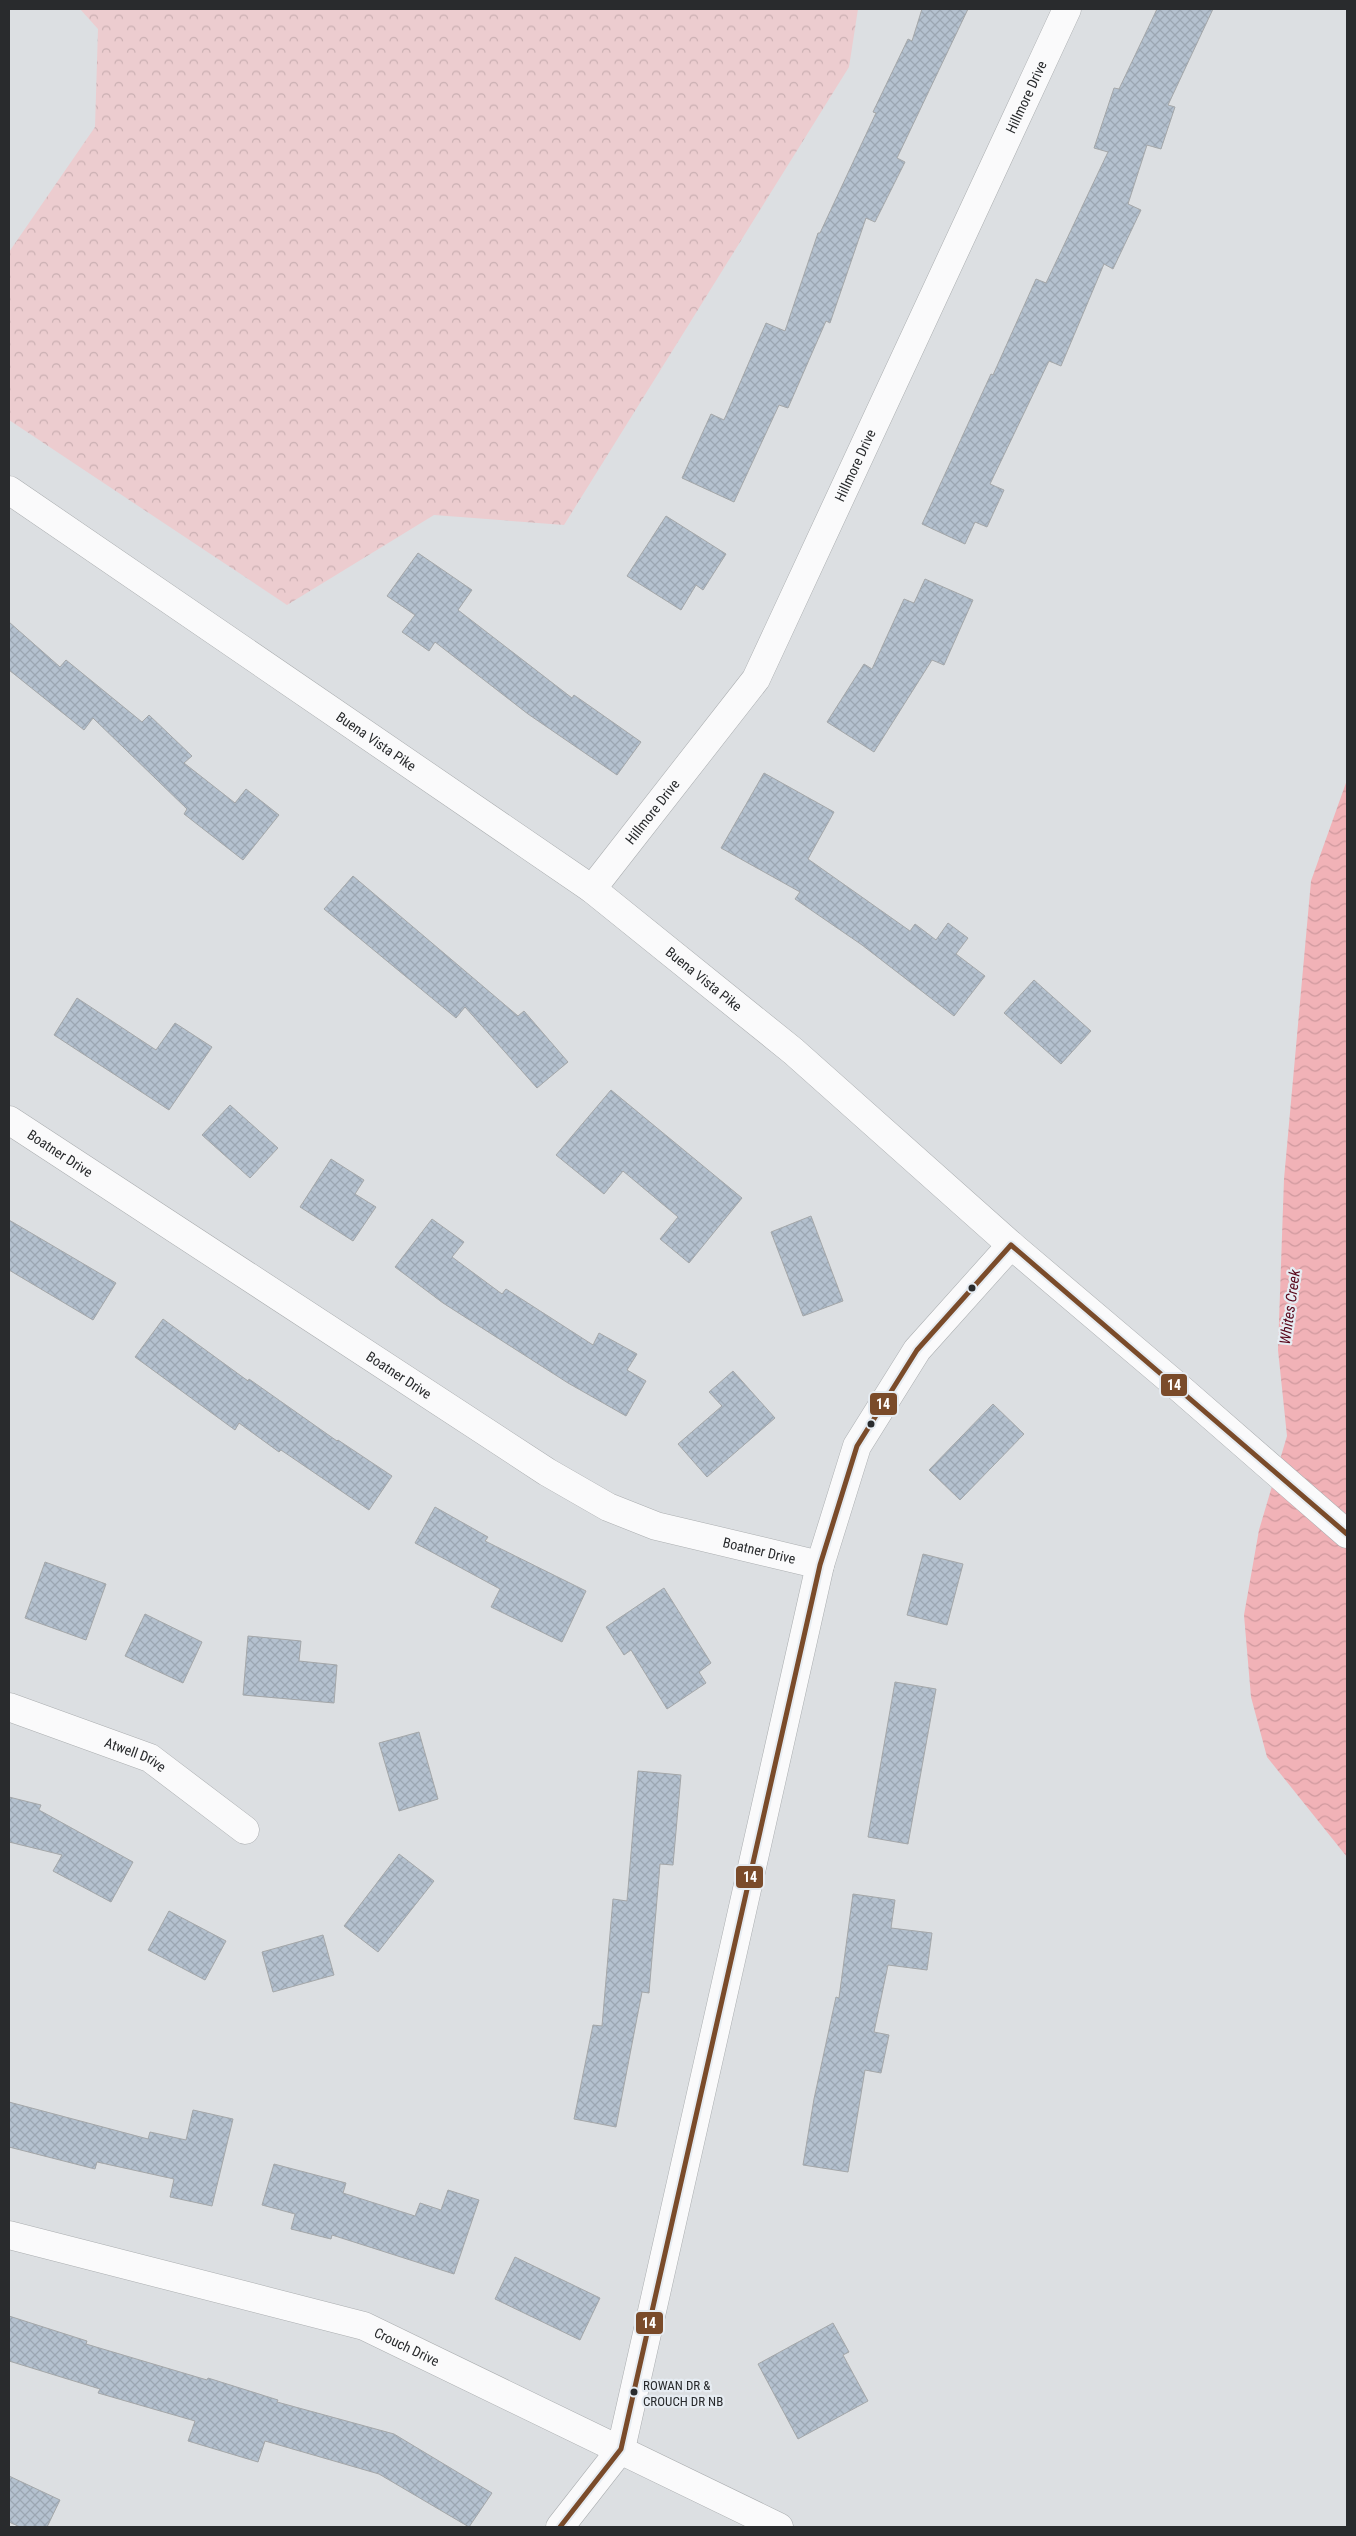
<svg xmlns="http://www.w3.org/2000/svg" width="1356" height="2536" viewBox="0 0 1356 2536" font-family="'Roboto Condensed',sans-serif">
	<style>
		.forest { fill: url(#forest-crowns) }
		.water { fill: url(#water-waves) }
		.building { fill: url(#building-cross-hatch); stroke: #a4a7a9 }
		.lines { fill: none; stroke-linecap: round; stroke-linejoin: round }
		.street-casing { stroke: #abaeb0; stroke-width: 29 }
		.secondary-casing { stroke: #abaeb0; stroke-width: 29 }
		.street { stroke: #fafafb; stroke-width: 28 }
		.secondary { stroke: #fafafb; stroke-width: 28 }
		.bus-1-casing { stroke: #e6ecf2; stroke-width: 9 }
		.bus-1 { stroke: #7a4b2a; stroke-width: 5 }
		.bus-dot { fill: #292b2d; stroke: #e6ecf2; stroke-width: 2 }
		.labels { text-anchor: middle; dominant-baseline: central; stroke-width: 4.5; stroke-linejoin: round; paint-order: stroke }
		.bus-label { font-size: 13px; fill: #292b2d; stroke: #e6ecf2; text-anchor: start }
		.street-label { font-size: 14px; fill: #292b2d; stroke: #e6ecf2 }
		.water-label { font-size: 15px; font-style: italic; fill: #59071b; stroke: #e6ecf2 }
		.line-badge { stroke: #e6ecf2; stroke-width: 2 }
		.badge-label { font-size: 14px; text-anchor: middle; font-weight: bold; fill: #fff }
	</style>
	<defs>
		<pattern id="forest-crowns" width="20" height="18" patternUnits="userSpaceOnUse" patternTransform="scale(1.25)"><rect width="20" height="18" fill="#eccccf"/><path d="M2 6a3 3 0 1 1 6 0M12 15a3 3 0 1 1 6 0" fill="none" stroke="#caafb2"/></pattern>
		<pattern id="water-waves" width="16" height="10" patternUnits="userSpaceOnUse" patternTransform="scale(1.25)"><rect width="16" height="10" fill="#f1b2b7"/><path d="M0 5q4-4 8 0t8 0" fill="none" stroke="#cf999e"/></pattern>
		<pattern id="building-cross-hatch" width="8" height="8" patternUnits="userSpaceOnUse" patternTransform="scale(1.25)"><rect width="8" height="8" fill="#b4c1cf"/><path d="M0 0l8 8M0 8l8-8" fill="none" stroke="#9ba6b2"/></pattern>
	</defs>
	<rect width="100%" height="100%" fill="#dcdfe2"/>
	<path class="forest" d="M80,9H858L849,67L564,525L434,515L287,605L9,420V252L95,127L98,29Z"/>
	<path class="water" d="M1347,780V1857L1267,1757L1251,1697L1244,1615L1259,1530L1287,1436L1278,1350L1284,1179L1311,881Z"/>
	<g class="building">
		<path d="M922,9H968L897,158L905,162L875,222L866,218L830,323L826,321L788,408L779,405L734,502L682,478L711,414L724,420L766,323L785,331L818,233H820L876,113L873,112L908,39L912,41Z"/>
		<path d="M1157,9H1213L1168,105L1175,107L1161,149L1147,145L1128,204L1141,210L1113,269L1104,264L1061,366L1049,361L990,484L1004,490L987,527L975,522L965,544L922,524L991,374L993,375L1036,279L1046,283L1108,152L1094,148L1114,88L1119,89Z"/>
		<path d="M666,516L726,554L703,590L696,585L681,610L627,576Z"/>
		<path d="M418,553L472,590L458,610L572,698L574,695L641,742L617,775L528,714L435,642L429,651L402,632L415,615L387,596Z"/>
		<path d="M925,579L973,600L944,665L932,660L874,752L827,722L864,664L872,669L904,599L914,603Z"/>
		<path d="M9,622L60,667L66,660L142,722L149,715L192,756L184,763L235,803L246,789L279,815L243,860L184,814L187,809L93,718L84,730L9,670Z"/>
		<path d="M764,773L834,812L808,859L910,931L915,924L936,940L948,923L968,938L956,954L985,976L954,1016L862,945L795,899L800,892L721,848Z"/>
		<path d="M353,876L518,1016L524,1011L568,1062L537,1088L465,1007L456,1018L324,909Z"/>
		<path d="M1034,980L1091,1031L1061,1064L1004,1013Z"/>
		<path d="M77,998L156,1050L175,1023L212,1047L169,1110L54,1035Z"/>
		<path d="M611,1090L742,1198L689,1263L660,1239L678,1217L623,1171L604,1194L556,1155Z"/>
		<path d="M230,1105L278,1148L250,1178L202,1135Z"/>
		<path d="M331,1159L364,1180L355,1194L376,1207L353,1241L300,1207Z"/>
		<path d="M811,1216L843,1301L803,1316L771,1232Z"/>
		<path d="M432,1219L464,1242L452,1257L502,1294L506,1289L593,1345L599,1333L637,1354L627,1370L646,1381L626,1416L568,1383L443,1303L395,1267Z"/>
		<path d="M9,1220L116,1283L93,1320L9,1270Z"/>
		<path d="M163,1319L248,1381L249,1379L337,1441L338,1440L392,1476L369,1510L281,1450L279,1452L239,1423L235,1430L135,1357Z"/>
		<path d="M733,1371L775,1418L707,1477L678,1444L722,1406L709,1392Z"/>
		<path d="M993,1404L1024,1434L960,1500L929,1470Z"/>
		<path d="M435,1507L488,1537L485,1541L586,1591L562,1642L491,1607L500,1589L415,1543Z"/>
		<path d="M923,1554L963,1564L947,1625L907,1615Z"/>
		<path d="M45,1562L106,1584L86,1640L25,1618Z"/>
		<path d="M664,1588L711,1663L699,1672L706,1683L667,1709L631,1650L624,1655L606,1627Z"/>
		<path d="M145,1614L202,1642L183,1683L125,1656Z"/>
		<path d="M248,1636L301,1641L299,1661L337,1665L334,1703L243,1695Z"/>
		<path d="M895,1682L936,1689L908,1844L868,1837Z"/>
		<path d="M419,1732L438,1799L399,1811L379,1743Z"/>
		<path d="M638,1771L681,1775L673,1865L660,1864L649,1993L642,1992L616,2127L574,2119L593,2025L602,2026L613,1899L627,1901Z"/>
		<path d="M9,1797L41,1805L39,1810L133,1862L111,1902L53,1871L62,1855L9,1842Z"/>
		<path d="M399,1854L434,1881L378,1952L344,1926Z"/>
		<path d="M853,1894L895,1900L891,1928L932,1933L927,1970L888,1965L874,2032L889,2035L881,2073L865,2070L848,2172L803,2165L814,2099L836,1997L839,1998Z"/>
		<path d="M169,1911L226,1941L205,1980L148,1950Z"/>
		<path d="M323,1935L334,1975L273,1992L262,1952Z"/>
		<path d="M9,2102L148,2139L150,2132L186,2140L193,2110L233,2119L212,2206L170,2197L174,2179L97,2162L95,2169L9,2147Z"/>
		<path d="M274,2164L346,2183L343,2193L415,2216L420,2203L441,2210L448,2190L479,2200L454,2274L332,2235L331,2239L291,2229L295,2214L262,2205Z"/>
		<path d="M515,2257L600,2298L580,2340L495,2299Z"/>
		<path d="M9,2316L87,2341L86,2344L207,2380L208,2378L278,2400L277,2402L394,2434L492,2493L469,2527L379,2474L265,2441L258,2462L188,2441L195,2421L98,2393L100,2389L9,2361Z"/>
		<path d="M833,2323L849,2352L843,2355L868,2401L798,2439L758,2364Z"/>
		<path d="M9,2476L60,2500L47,2527H20L9,2522Z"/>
	</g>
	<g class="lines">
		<defs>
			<g id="street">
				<path id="s1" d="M592,889L756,679L1067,9"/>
				<path id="s2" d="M9,1120L547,1472L608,1507L656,1526L820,1565"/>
				<path id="s3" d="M9,1707L150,1758L245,1830"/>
				<path id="s4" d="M9,2235L364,2326L779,2527"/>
				<path d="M560,2527L621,2449L820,1565L857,1446L917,1350L1011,1245"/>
			</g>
			<g id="secondary">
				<path id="s5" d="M9,490L592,889L793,1051L1011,1245L1175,1384L1347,1534"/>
			</g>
		</defs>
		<use href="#street" class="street-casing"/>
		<use href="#secondary" class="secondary-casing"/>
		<use href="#street" class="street"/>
		<use href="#secondary" class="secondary"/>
		<defs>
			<path id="bus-1" d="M560,2527L621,2449L820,1565L857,1446L917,1350L1011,1245L1347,1534"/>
		</defs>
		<use href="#bus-1" class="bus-1-casing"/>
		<use href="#bus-1" class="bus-1"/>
	</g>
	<g class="bus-dot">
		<circle cx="972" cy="1288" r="4.5"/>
		<circle cx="871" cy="1424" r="4.5"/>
		<circle cx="634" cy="2392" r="4.5"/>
	</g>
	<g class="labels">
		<g class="bus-label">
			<text x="643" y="2385">ROWAN DR &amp;<tspan x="643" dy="16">CROUCH DR NB</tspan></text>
		</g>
		<g class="street-label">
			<text stroke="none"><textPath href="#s1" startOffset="908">Hillmore Drive</textPath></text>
			<text stroke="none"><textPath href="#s1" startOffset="502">Hillmore Drive</textPath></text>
			<text stroke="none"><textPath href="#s5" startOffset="445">Buena Vista Pike</textPath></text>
			<text stroke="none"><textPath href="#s1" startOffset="98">Hillmore Drive</textPath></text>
			<text stroke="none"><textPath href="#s5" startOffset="850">Buena Vista Pike</textPath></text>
			<text stroke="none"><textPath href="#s2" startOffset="61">Boatner Drive</textPath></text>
			<text stroke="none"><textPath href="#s2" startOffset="466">Boatner Drive</textPath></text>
			<text stroke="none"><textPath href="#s2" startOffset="871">Boatner Drive</textPath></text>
			<text stroke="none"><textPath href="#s3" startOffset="135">Atwell Drive</textPath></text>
			<text stroke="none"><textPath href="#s4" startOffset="414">Crouch Drive</textPath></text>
		</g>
		<g class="water-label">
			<text transform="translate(1290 1307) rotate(-82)">Whites Creek</text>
		</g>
	</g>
	<g class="line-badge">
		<rect x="1160" y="1373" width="28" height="24" rx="5" fill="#7a4b2a"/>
		<rect x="869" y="1392" width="29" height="24" rx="5" fill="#7a4b2a"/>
		<rect x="735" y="1865" width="29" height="24" rx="5" fill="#7a4b2a"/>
		<rect x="635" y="2311" width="29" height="24" rx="5" fill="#7a4b2a"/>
	</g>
	<g class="badge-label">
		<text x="1174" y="1390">14</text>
		<text x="883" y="1409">14</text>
		<text x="750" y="1882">14</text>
		<text x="649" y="2328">14</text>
	</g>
	<rect width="1356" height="2536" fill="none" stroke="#292b2d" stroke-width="20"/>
</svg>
